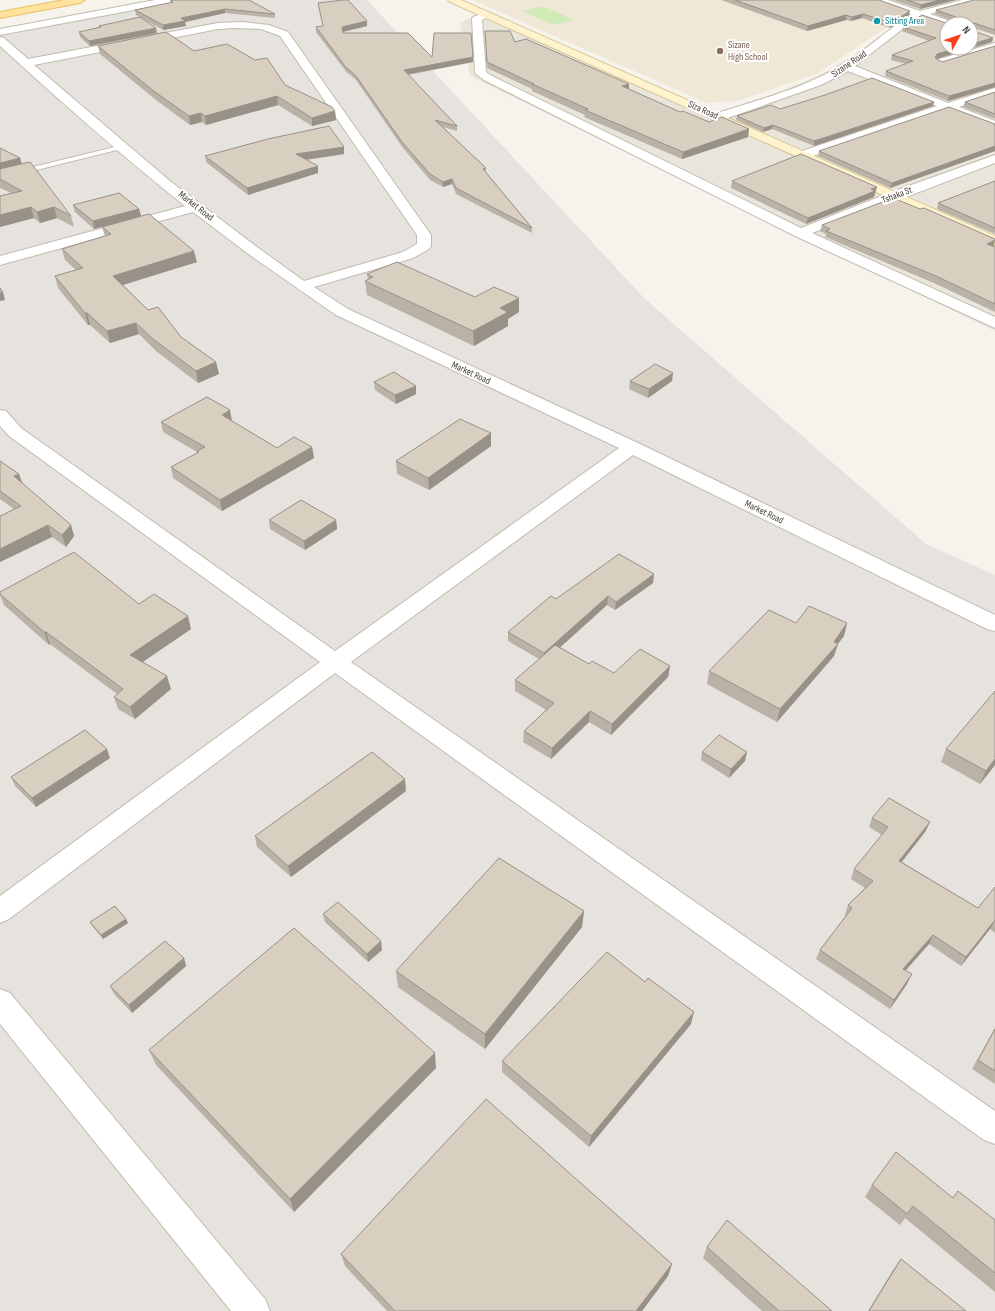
<svg xmlns="http://www.w3.org/2000/svg" width="995" height="1311" viewBox="0 0 995 1311" font-family="'Sofia Sans Condensed',sans-serif">
	<style>
		.residential { fill: #eae5da; fill-rule: evenodd }
		.industrial { fill: #e6e2dd }
		.education { fill: #efe8d6 }
		.green { fill: #d2eab5 }
		.lines { fill: none; stroke-linecap: round; stroke-linejoin: round }
		.lane-casing { stroke: #c2bbae; stroke-width: 2 }
		.street-casing { stroke: #c2bbae; stroke-width: 2 }
		.secondary-casing { stroke: #d6c79b; stroke-width: 2 }
		.primary-casing { stroke: #e6c16a; stroke-width: 2 }
		.lane { fill: #fff; fill-rule: evenodd }
		.street { fill: #fff; fill-rule: evenodd }
		.secondary { fill: #fff3cd; fill-rule: evenodd }
		.primary { fill: #ffe39c; fill-rule: evenodd }
		.wall { fill: #bab2a6 }
		.shaded-wall { fill: #979187 }
		.building { fill: #d8cfc1; stroke: #979187 }
		.culture-dot { fill: #0f9aa8; stroke: #fff; stroke-width: 1.5 }
		.education-dot { fill: #8d6e63; stroke: #fff; stroke-width: 1.5 }
		.labels { text-anchor: middle; dominant-baseline: central; stroke-width: 4; stroke-linejoin: round; paint-order: stroke }
		.far-culture-label { font-size: 10px; fill: #0d838f; stroke: #fff; text-anchor: start }
		.far-education-label { font-size: 10px; fill: #785e54; stroke: #fff; text-anchor: start }
		.far-street-label { font-size: 10px; fill: #4b4439; stroke: #fff }
	</style>
	<rect width="100%" height="100%" fill="#f6f3ec"/>
	<path class="residential" d="M877,0H995V331L470,76L460,22L478,15L693,109L718,117L822,74L920,14ZM947,24H971V48H947Z"/>
	<path class="industrial" d="M159,0H367L644,298L926,544L995,575V1311H0V30Z"/>
	<path class="education" d="M473,0H867L908,13L817,74L737,101L707,103Z"/>
	<path class="green" d="M543,6L574,20L553,25L522,11Z"/>
	<g class="lines">
		<defs>
			<path id="lane" d="M123,145L125,146V148L0,179V175Z"/>
			<g id="street">
				<path d="M155,0H176L171,3L0,35V29Z"/>
				<path d="M873,0H888L920,11L962,0H978L976,2L930,14L953,22L954,24H947V27L921,18L905,27L855,66L948,103L995,88V95L959,107L995,121V129L948,111L807,158H799L797,155L799,152L937,106L848,71L821,85L722,120H714L712,117L714,114C757,100 803,89 842,65C867,50 887,29 912,15L875,2Z"/>
				<path d="M486,12L491,15L482,20L486,72L492,76L801,228L889,193L995,155V163L812,233L995,317V328L795,236L484,80L475,73L472,19L473,17Z"/>
				<path d="M243,22L269,25L288,32L431,235V246L429,249L413,258L314,287L348,309L638,443L995,615V631L987,629L633,455L351,662L995,1111V1144L984,1140L335,673L9,919L0,923V896L320,662L9,436L0,426V410L6,411L21,428L335,651L619,448L336,315L247,253L193,212L0,265V256L185,206C121,155 60,101 0,46V37L4,38L28,59L218,23ZM235,28L261,29L280,36L417,235V244L403,252L304,281L257,247L170,181L34,65L218,29Z"/>
				<path d="M995,43V49L940,65L935,62L936,60Z"/>
				<path d="M0,989L10,993L265,1299L270,1311H231L0,1024Z"/>
			</g>
			<path id="secondary" d="M448,0H461L995,236V245L450,2Z"/>
			<path id="primary" d="M64,0H85L80,3L0,18V12Z"/>
		</defs>
		<use href="#lane" class="lane-casing"/>
		<use href="#street" class="street-casing"/>
		<use href="#secondary" class="secondary-casing"/>
		<use href="#primary" class="primary-casing"/>
		<use href="#lane" class="lane"/>
		<use href="#street" class="street"/>
		<use href="#secondary" class="secondary"/>
		<use href="#primary" class="primary"/>
	</g>
	<g class="wall">
		<path d="M170,0L275,14V18L225,13L185,22L186,26L163,30L136,15L135,10L171,3Z"/>
		<path d="M721,0H879L909,15L890,28L862,18L851,21L846,20L807,31Z"/>
		<path d="M893,0H956L920,9Z"/>
		<path d="M995,0V35L971,27V30L993,38L992,42L936,59L942,62L995,46V87L948,101L885,76L886,71L906,64L891,60L892,55L929,41L902,31L903,27L949,24L953,21L935,14L936,10Z"/>
		<path d="M318,3L367,21V26L343,31V33L432,57L473,62L408,75L457,126V131L443,127L486,168V172L532,228V233L456,194L452,184L443,187L430,180L403,148L356,80L348,73V74L316,32V27L323,26Z"/>
		<path d="M99,26L157,33L90,46L80,37L79,32L100,27Z"/>
		<path d="M485,31L515,42L629,89L680,112L709,122L749,129L748,137L682,159L584,117L585,115L532,91V89L487,68Z"/>
		<path d="M98,46L194,51L335,111L336,120L312,126L278,105L206,125L202,122L190,125L156,100L100,54Z"/>
		<path d="M995,92V119L963,107L965,102Z"/>
		<path d="M933,106L814,146L772,129L763,132L736,120L737,116L780,109Z"/>
		<path d="M995,124V151L890,188L818,156L819,151Z"/>
		<path d="M344,147V154L306,160L318,173L248,195L206,162L205,156Z"/>
		<path d="M0,148L20,158L22,164L71,216L74,227L57,218L40,223L34,218L0,227V196L11,193L0,188Z"/>
		<path d="M732,181L877,187L874,197L806,224L731,188Z"/>
		<path d="M995,181V234L937,209L938,203Z"/>
		<path d="M73,205L139,209L141,216L197,262L123,285L148,310L181,337L216,362L219,374L198,383L156,351L139,334L110,343L90,325H88L58,288L55,276L76,270L65,260L62,249L105,236L102,227L94,229L75,212Z"/>
		<path d="M822,225L994,246L993,247H995V312L934,283L825,237L826,234L820,231Z"/>
		<path d="M367,274L475,297L519,312L508,319V326L474,346L367,295L365,281L368,279Z"/>
		<path d="M630,381H672L648,398L629,389Z"/>
		<path d="M374,382L416,386V394L396,404L375,390Z"/>
		<path d="M232,421L277,448L312,447L314,458L222,511L173,478L171,467L198,453L197,452L163,432L161,422Z"/>
		<path d="M491,446L429,490L397,474L396,461Z"/>
		<path d="M0,461L19,474L22,484L71,525L74,536L66,547L52,537L0,562V516L14,509L0,499Z"/>
		<path d="M269,520H336L337,529L305,550L270,529Z"/>
		<path d="M653,583L615,610L607,605L560,647L589,664L614,673L670,666L668,677L611,735L589,722L551,759L523,742L524,731L546,710L515,691V680L539,659L508,641V632L556,599Z"/>
		<path d="M0,592L139,604L191,629L142,662L171,689L135,719L118,709L114,697L117,694L50,644L49,645L4,605L0,595Z"/>
		<path d="M796,623H847L844,636L838,644L834,656L777,722L707,684L709,671Z"/>
		<path d="M946,749L995,765L980,784L941,762Z"/>
		<path d="M702,752L745,761L729,778L701,760Z"/>
		<path d="M110,758L36,807L15,786L11,777Z"/>
		<path d="M406,791L291,877L257,847L255,836Z"/>
		<path d="M872,818L930,822L925,832L902,862L978,908L995,887V933L990,929L961,966L929,944L905,970L907,984L890,1009L816,959L820,950L846,916L845,915L848,905L865,888L851,879L854,869L882,835L869,827Z"/>
		<path d="M584,911L582,927L485,1049L398,987L396,971Z"/>
		<path d="M323,914L382,950L368,962L325,922Z"/>
		<path d="M90,922L128,923L103,939L92,926Z"/>
		<path d="M184,958L186,966L132,1013L114,994L110,986Z"/>
		<path d="M691,1024L589,1147L502,1072V1061Z"/>
		<path d="M995,1028V1084L972,1069Z"/>
		<path d="M149,1050L436,1068L294,1212L156,1065Z"/>
		<path d="M872,1185L953,1198L995,1220V1292L905,1218L900,1225L865,1197Z"/>
		<path d="M707,1247L832,1311H762L703,1258Z"/>
		<path d="M341,1254L672,1264L668,1276L642,1311H387L345,1266Z"/>
		<path d="M901,1259L966,1311H868L893,1270Z"/>
	</g>
	<g class="shaded-wall">
		<path d="M940,0H956L920,9L921,5Z"/>
		<path d="M225,9V13L185,22L186,26L163,30V25L181,18Z"/>
		<path d="M910,11L909,15L890,28L891,23Z"/>
		<path d="M863,14L862,18L851,21L852,17Z"/>
		<path d="M846,15V20L807,31L808,26Z"/>
		<path d="M367,21V26L343,32L342,27Z"/>
		<path d="M156,28L157,33L90,46L89,41Z"/>
		<path d="M993,38L992,42L936,59L937,54L957,48H971V44Z"/>
		<path d="M473,57V62L404,75V70Z"/>
		<path d="M995,83V87L948,101L949,96Z"/>
		<path d="M629,84V91L622,86Z"/>
		<path d="M277,96L278,105L206,125L205,116Z"/>
		<path d="M934,102L933,106L814,146V141Z"/>
		<path d="M335,111L336,120L312,126V118Z"/>
		<path d="M201,113L202,122L190,125L189,116Z"/>
		<path d="M773,125L772,129L763,132L764,128Z"/>
		<path d="M749,129L748,137L682,159L683,152Z"/>
		<path d="M995,146V151L890,188L892,183Z"/>
		<path d="M344,147V154L297,161L296,154Z"/>
		<path d="M20,158L23,168L0,173V163Z"/>
		<path d="M318,166V173L248,195L247,188Z"/>
		<path d="M452,179V184L443,187V182Z"/>
		<path d="M877,187L874,197L806,224L808,218Z"/>
		<path d="M31,207L34,218L0,227V215Z"/>
		<path d="M54,207L57,218L40,223L37,212Z"/>
		<path d="M139,209L141,216L94,229L93,221Z"/>
		<path d="M995,240L994,246L985,251L987,244Z"/>
		<path d="M194,251L197,262L116,287L113,276Z"/>
		<path d="M3,292L5,300L0,301V293Z"/>
		<path d="M519,298V312L508,319V326L474,346L473,331L500,308Z"/>
		<path d="M85,313H87L90,325H88Z"/>
		<path d="M136,323L139,334L110,343L107,331Z"/>
		<path d="M216,362L219,374L198,383L196,371Z"/>
		<path d="M673,373L672,381L648,398L649,389Z"/>
		<path d="M416,386V394L396,404L395,395Z"/>
		<path d="M230,410L232,421L222,415Z"/>
		<path d="M491,433V446L429,490L428,478Z"/>
		<path d="M312,447L314,458L222,511L220,500Z"/>
		<path d="M19,474L23,485L14,476Z"/>
		<path d="M336,520L337,529L305,550L304,541Z"/>
		<path d="M48,525L52,537L0,562V549Z"/>
		<path d="M71,525L74,536L66,547L62,535Z"/>
		<path d="M654,574L653,583L615,610L616,602Z"/>
		<path d="M608,596L607,605L544,662V653Z"/>
		<path d="M188,616L191,629L134,668L130,655Z"/>
		<path d="M847,623L844,636L836,646L838,644L834,656L777,722L780,709L834,642Z"/>
		<path d="M44,632H46L50,644L49,645Z"/>
		<path d="M670,666L668,677L611,735L612,724Z"/>
		<path d="M167,676L171,689L135,719L130,707Z"/>
		<path d="M590,711L589,722L551,759L552,748Z"/>
		<path d="M107,749L110,758L36,807L32,798Z"/>
		<path d="M747,752L745,761L729,778L731,769Z"/>
		<path d="M995,759V765L980,784L986,771Z"/>
		<path d="M405,779L406,791L291,877L288,866Z"/>
		<path d="M930,822L925,832L895,870L899,861Z"/>
		<path d="M584,911L582,927L485,1049V1034Z"/>
		<path d="M126,919L128,923L103,939L101,935Z"/>
		<path d="M995,920L990,929L961,966L966,957Z"/>
		<path d="M933,935L929,944L899,978L903,969Z"/>
		<path d="M381,941L382,950L368,962L367,954Z"/>
		<path d="M184,958L186,966L132,1013L129,1005Z"/>
		<path d="M912,974L907,984L890,1009L894,1000Z"/>
		<path d="M694,1012L691,1024L589,1147L591,1136Z"/>
		<path d="M435,1053L436,1068L294,1212L290,1199Z"/>
		<path d="M672,1264L668,1276L642,1311H636Z"/>
	</g>
	<g class="building">
		<path d="M170,0H249L275,14L225,9L181,18L185,21L163,25L135,10L173,2Z"/>
		<path d="M343,0H348L367,21L342,27L343,33H408L432,57L434,33H471L473,57L404,70L457,126L435,120L486,168L483,169L532,228L456,188L452,179L443,182L430,174L402,142L356,76L347,68V69L316,27L323,26L318,3Z"/>
		<path d="M735,0H879L910,11L891,23L863,14L852,17L846,15L808,26Z"/>
		<path d="M907,0H940L921,5Z"/>
		<path d="M974,0H995V30L971,22V30L993,38L971,44V24H947V48H957L937,54L935,58L942,62L995,46V83L949,96L886,71L913,61L892,55L936,38L903,27L922,15L949,24L950,21H956V17L936,10Z"/>
		<path d="M140,17L156,28L89,41L79,32L101,27L99,26Z"/>
		<path d="M485,31H510L515,42L526,39L629,84L622,86L680,112L683,111L709,122L722,117L749,129L683,152L585,110L588,109L532,84H534L487,62Z"/>
		<path d="M166,32L194,51L227,44L255,60L267,58L285,85L332,107L335,111L312,118L277,96L205,116L201,113L189,116L155,92L98,46Z"/>
		<path d="M872,78L934,102L814,141L773,125L764,128L737,116L771,105L780,109L825,95Z"/>
		<path d="M995,92V114L965,102Z"/>
		<path d="M949,107L995,124V146L892,183L819,151Z"/>
		<path d="M329,126L344,147L296,154L318,166L247,188L205,156L268,139Z"/>
		<path d="M0,148L20,158L0,163Z"/>
		<path d="M801,154L877,187L871,189L875,191L808,218L732,181Z"/>
		<path d="M29,162L31,163L71,216L54,207L37,212L31,207L0,215V196L22,191L0,179V169Z"/>
		<path d="M995,181V228L938,203Z"/>
		<path d="M119,193L139,209L93,221L73,205Z"/>
		<path d="M893,198L920,209L924,208L995,239V240L987,244L995,247V304L936,276L826,231L830,229L822,225Z"/>
		<path d="M149,214L194,251L113,276L148,310L158,307L181,337L216,362L196,371L153,339L136,323L107,331L87,313H85L55,276L83,268L62,249L111,234L102,227Z"/>
		<path d="M397,262L475,297L494,287L519,298L500,308L508,312L473,331L365,281L373,277L367,274Z"/>
		<path d="M0,288L3,292L0,293Z"/>
		<path d="M655,364L673,373L649,389L630,381Z"/>
		<path d="M394,372L416,386L395,395L374,382Z"/>
		<path d="M207,397L230,410L222,415L277,448L294,437L312,447L220,500L171,467L199,452L197,451L205,447L161,422Z"/>
		<path d="M460,419L491,433L428,478L396,461Z"/>
		<path d="M0,461L19,474L14,476L71,525L62,535L48,525L0,549V516L21,506L0,491Z"/>
		<path d="M301,500L336,520L304,541L269,520Z"/>
		<path d="M74,552L139,604L154,594L188,616L130,655L167,676L130,707L114,697L123,689L46,632H44L0,594V592Z"/>
		<path d="M619,554L654,574L616,602L608,596L544,653L508,632L551,596L556,599Z"/>
		<path d="M809,606L847,623L834,642L838,644L780,709L709,671L769,610L796,623Z"/>
		<path d="M555,645L589,664L592,661L614,673L640,649L670,666L612,724L590,711L552,748L524,731L554,703L515,680Z"/>
		<path d="M995,691V759L986,771L946,749Z"/>
		<path d="M85,730L107,749L32,798L11,777Z"/>
		<path d="M719,735L747,752L731,769L702,752Z"/>
		<path d="M372,752L405,779L288,866L255,836Z"/>
		<path d="M889,798L930,822L899,861L978,908L995,887V920L966,957L933,935L903,969L912,974L894,1000L820,950L852,908L848,905L873,881L854,869L888,827L872,818Z"/>
		<path d="M499,858L584,911L485,1034L396,971Z"/>
		<path d="M338,902L381,941L367,954L323,914Z"/>
		<path d="M115,906L126,919L101,935L90,922Z"/>
		<path d="M294,928L435,1053L290,1199L149,1050Z"/>
		<path d="M165,941L184,958L129,1005L110,986Z"/>
		<path d="M607,952L645,982L648,978L694,1012L591,1136L502,1061Z"/>
		<path d="M995,1029V1071L978,1060Z"/>
		<path d="M486,1099L672,1264L636,1311H395L341,1254Z"/>
		<path d="M896,1152L953,1198L958,1191L995,1220V1273L913,1206L907,1214L872,1185Z"/>
		<path d="M727,1220L832,1311H779L707,1247Z"/>
		<path d="M901,1259L966,1311H869Z"/>
	</g>
	<circle class="culture-dot" cx="877" cy="21" r="4"/>
	<circle class="education-dot" cx="720" cy="51" r="4"/>
	<g class="labels">
		<g class="far-culture-label">
			<text x="885" y="21">Sitting Area</text>
		</g>
		<g class="far-education-label">
			<text x="728" y="45">Sizane<tspan x="728" dy="12">High School</tspan></text>
		</g>
		<g class="far-street-label">
			<text transform="translate(849 64) rotate(-34)">Sizane Road</text>
			<text transform="translate(703 110) rotate(24)">Siza Road</text>
			<text transform="translate(897 195) rotate(-21)">Tshaka St</text>
			<text transform="translate(196 206) rotate(38)">Market Road</text>
			<text transform="translate(471 373) rotate(25)">Market Road</text>
			<text transform="translate(764 512) rotate(26)">Market Road</text>
		</g>
	</g>
	<g transform="translate(959 36) rotate(50)"><circle r="19" fill="#ffffff" stroke="#b7b4b0"/>
	<path d="M0-3L7 15L0 10L-7 15Z" fill="#fc3f1d"/>
	<text y="-6" font-size="11" font-weight="bold" text-anchor="middle" fill="#4b4439">N</text>
	</g>
</svg>
